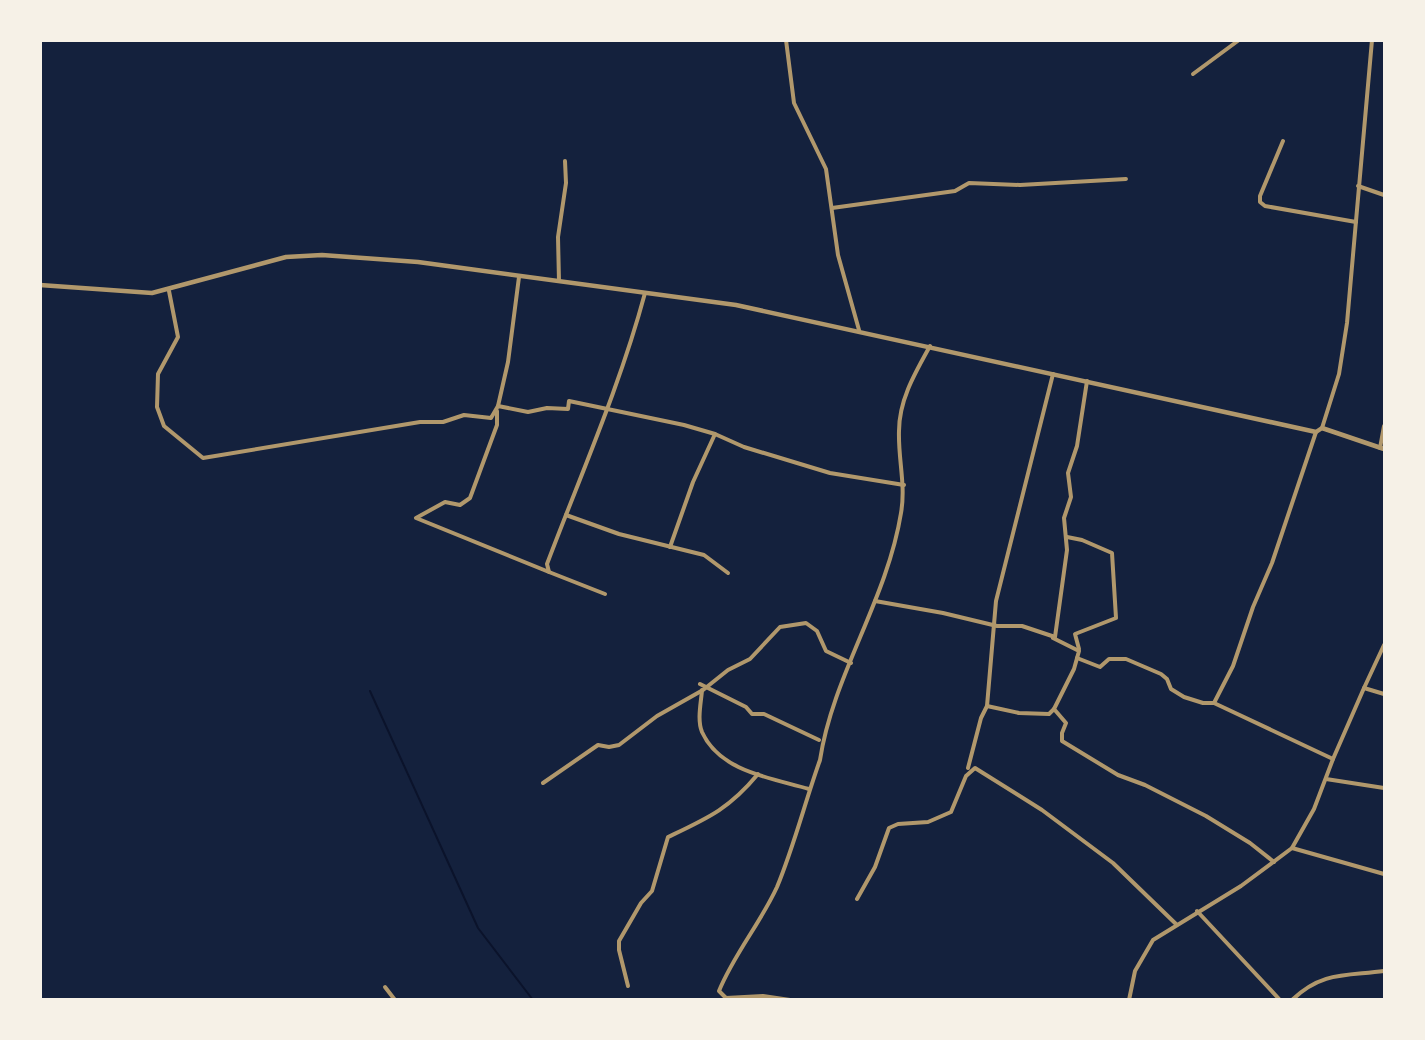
<svg xmlns="http://www.w3.org/2000/svg" width="1425" height="1040" viewBox="0 0 1425 1040" font-family="Mulish,sans-serif">
	<style>
		.lines { fill: none; stroke-linecap: round; stroke-linejoin: round }
		.stream { stroke: #0b132b; stroke-width: 2 }
		.minor { stroke: #b1986c; stroke-width: 4 }
		.tertiary { stroke: #b1986c; stroke-width: 4.5 }
	</style>
	<rect width="100%" height="100%" fill="#14213d"/>
	<g class="lines">
		<path class="stream" d="M370,691L478,928L533,1000"/>
		<g class="minor">
			<path d="M786,40L794,103L826,169L838,255L859,330"/>
			<path d="M1193,74L1239,40"/>
			<path d="M1283,141L1260,196V202L1265,206L1356,222"/>
			<path d="M1358,186L1384,195"/>
			<path d="M832,208L955,191L969,183L1020,185L1126,179"/>
			<path d="M559,281L558,237L566,183L565,161"/>
			<path d="M169,291L178,337L158,374L157,407L164,426L203,458L420,422H443L464,415L491,418L498,406L528,412L547,408L568,409L569,401L684,425L715,434L744,447L830,473L904,485"/>
			<path d="M498,406L508,362L519,277"/>
			<path d="M497,411V425L470,498L460,505L445,502L416,518L549,572"/>
			<path d="M1322,428L1339,374L1347,323L1372,40"/>
			<path d="M1316,432L1272,563L1253,607L1233,666L1214,703L1333,759"/>
			<path d="M1380,448L1384,426"/>
			<path d="M566,515L619,534L704,555L728,573"/>
			<path d="M1067,537L1082,540L1112,553L1116,618L1075,634L1079,649"/>
			<path d="M670,547L693,482L715,434"/>
			<path d="M605,594L549,572L547,564C581,474 620,386 645,293"/>
			<path d="M875,601L943,613L997,626H1022L1055,637L1067,550L1064,518L1071,497L1068,473L1077,446L1087,381"/>
			<path d="M1053,638L1079,651L1074,669L1054,709L1066,723L1062,733V741L1118,775L1145,785L1206,816L1250,843L1274,862"/>
			<path d="M1077,658L1100,667L1109,659H1126L1161,674L1167,679L1171,689L1184,697L1203,703H1214"/>
			<path d="M700,684L746,707L752,714H764L819,740"/>
			<path d="M1364,688L1384,645"/>
			<path d="M702,690C701,703 697,720 702,732C720,772 772,778 809,789"/>
			<path d="M987,706L1019,713L1049,714L1054,709"/>
			<path d="M968,768L981,718L987,706L996,601L1053,374"/>
			<path d="M1326,779L1384,788"/>
			<path d="M543,783L598,745L609,747L619,745L657,716L703,690L728,670L750,659L780,627L806,623L817,631L826,651L851,663"/>
			<path d="M1292,848L1384,874"/>
			<path d="M857,899L875,867L889,828L898,824L928,822L951,812L966,776L975,768L1042,810L1113,863L1176,924"/>
			<path d="M1197,911L1280,1000"/>
			<path d="M628,986L619,950V941L641,903L652,891L668,837C708,818 729,809 758,774"/>
			<path d="M385,987L395,1000"/>
			<path d="M790,1000L763,996L726,998L719,991C734,954 760,924 777,887C794,846 805,802 820,760C833,675 887,600 901,513C906,485 898,459 899,431C899,400 915,373 930,346"/>
			<path d="M1099,1000H1111"/>
			<path d="M1129,1000L1135,971L1153,940L1241,886L1292,848L1314,809L1333,759L1364,688L1384,694"/>
			<path d="M1292,1000C1322,971 1347,976 1384,971"/>
		</g>
		<path class="tertiary" d="M40,285L152,293L286,257L322,255L418,262L736,305L1316,432L1322,428L1384,449"/>
	</g>
	<rect width="1425" height="1040" fill="none" stroke="#f6f1e7" stroke-width="84"/>
</svg>
